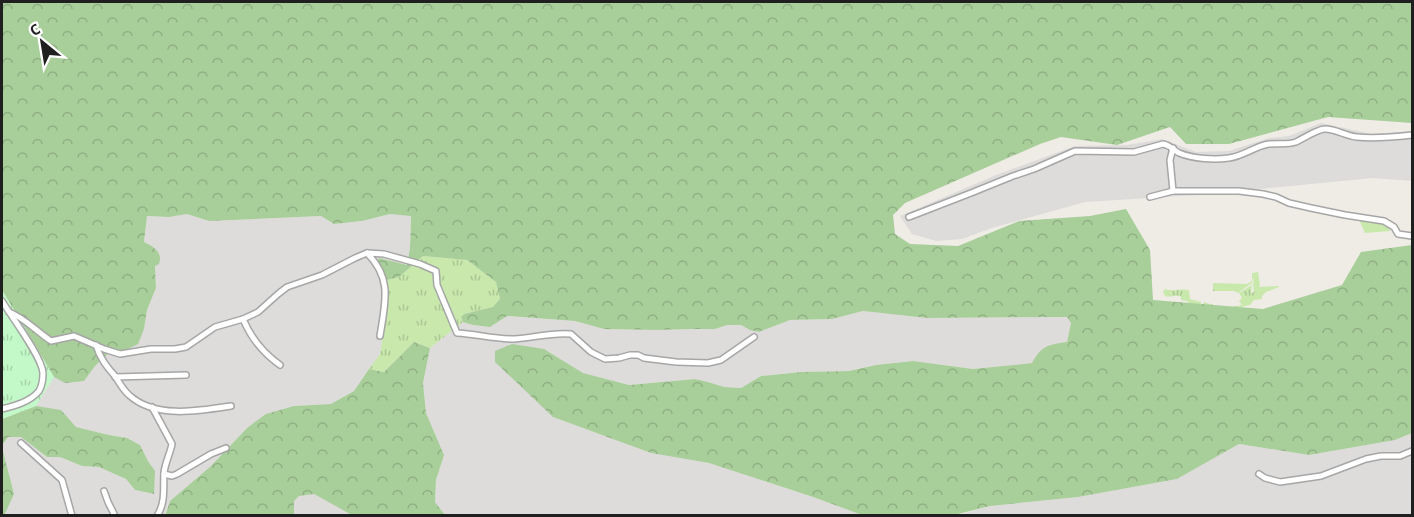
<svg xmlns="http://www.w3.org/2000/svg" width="1414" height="517" viewBox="0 0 1414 517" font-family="'Alegreya Sans',sans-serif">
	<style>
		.residential { fill: #dddcdb }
		.grass { fill: url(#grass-tufts) }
		.forest { fill: url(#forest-crowns) }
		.park { fill: url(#park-tufts) }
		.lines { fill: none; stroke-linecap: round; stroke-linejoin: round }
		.minor-casing { stroke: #a6a6a6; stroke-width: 8 }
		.minor { stroke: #fff; stroke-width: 5 }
	</style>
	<defs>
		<pattern id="grass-tufts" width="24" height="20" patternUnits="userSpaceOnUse" patternTransform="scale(1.5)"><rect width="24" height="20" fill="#c8e8ac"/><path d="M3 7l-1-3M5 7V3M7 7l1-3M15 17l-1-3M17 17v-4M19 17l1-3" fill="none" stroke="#abc794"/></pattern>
		<pattern id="forest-crowns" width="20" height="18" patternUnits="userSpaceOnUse" patternTransform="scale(1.5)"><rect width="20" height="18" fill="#a8ce9a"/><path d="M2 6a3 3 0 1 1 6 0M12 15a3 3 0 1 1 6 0" fill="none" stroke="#90b084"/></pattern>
		<pattern id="park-tufts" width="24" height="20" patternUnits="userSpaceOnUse" patternTransform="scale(1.5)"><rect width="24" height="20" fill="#c3f8c8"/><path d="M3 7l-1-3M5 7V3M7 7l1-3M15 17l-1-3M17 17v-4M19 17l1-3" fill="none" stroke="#a7d4ab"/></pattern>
	</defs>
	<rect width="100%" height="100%" fill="#efece5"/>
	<g class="residential">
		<path d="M1321,123L1372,134L1412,131V181L1373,178L1198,195L1085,202L992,228L962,239L936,241L912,234L900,216L996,175L1075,146L1127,145L1162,139L1196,152L1229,151L1269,138L1289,136Z"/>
		<path d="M187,214L209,221L321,216L334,224L362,221L390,214L411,215L410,248L407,265L379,258L377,262L387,280L388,305L380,354L354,391L331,404L294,406L247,428L211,466L170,501L165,515H4L14,494L2,447L8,437H21L47,457H60L82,466L99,467L126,479L135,490L148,493L155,471L148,461L140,445L127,438L109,435L76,427L61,410L2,419V290L83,381L95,366L111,351L144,329L147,310L156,288L155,266L144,242L147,216L169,217Z"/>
		<path d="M863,311L927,318L1067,317L1071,323L1067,343L1051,345L1032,363L973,369L913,361L876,365L849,371L801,372L761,376L741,388L724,387L708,382L695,379L629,385L583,373L544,349L553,417L651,453L709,463L813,497L862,515H445L435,502L436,480L444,455L426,413L423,383L430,348L463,322L473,325L490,327L506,316L575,321L604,329L657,330L691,329H715L727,325H741L750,330L759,332L790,320L832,319Z"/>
		<path d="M1412,433V515L954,516L990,506L1078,497L1177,479L1239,444L1309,455L1395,440Z"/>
		<path d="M314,494L352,514V515H294V501L299,495Z"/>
	</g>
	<g class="grass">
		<path d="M1362,220C1370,219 1381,223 1389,226L1390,231L1365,233L1360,222Z"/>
		<path d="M423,256L467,260L496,282L500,299L494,307L464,314L461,317L463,322L430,348L414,342L384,372L369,369L380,354L388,305L387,280L399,277Z"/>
		<path d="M1258,272L1260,285L1259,287L1279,286V287L1266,292L1262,296V299L1254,300L1250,305L1233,309L1225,314L1192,306L1187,301L1181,300V297C1176,294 1170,298 1165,296L1163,292L1165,289C1173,292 1180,288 1189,290L1190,299L1201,302V306H1203L1204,302C1221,308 1224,309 1242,305L1239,301L1242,298L1239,293L1252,285L1251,293L1254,292L1253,285L1254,275L1252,283L1238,293L1234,291H1213V283L1247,284L1252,281V273Z"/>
	</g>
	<g class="forest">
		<path d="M2,2H1412V123L1328,117L1229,144H1186L1170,127L1117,145L1061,137L1040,144L905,203L893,215L895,234L910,244L958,246L1019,221L1090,216L1126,209L1150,250L1153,300L1263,309L1342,285L1361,252L1412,245V433L1395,440L1309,455L1239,444L1177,479L1078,497L990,506L954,515H862L813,497L709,463L651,453L553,417L495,362V351L512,344L544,349L583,373L629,385L695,379L708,382L724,387L741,388L761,376L801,372L849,371L876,365L913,361L973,369L1032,363C1042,345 1048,345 1067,342L1071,323L1067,317L927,318L863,311L832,319L790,320L759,332L750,330L741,325H727L715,329H691L657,330L604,329L575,321L507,316L490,327L473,325L463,322L461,317L464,314L493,307L500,299L496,282L467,260L423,256L399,277L387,280L377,262L379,258L407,265L410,248L411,216L390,214L362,221L334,224L321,216L209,221L187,214L169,217L147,216L144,242C154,247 163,252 159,264L155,266L156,288L147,310L144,329L138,344L126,350L111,351L95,366L84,381L65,383L54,377L2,290Z"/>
		<path d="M414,342L430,348L423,383L426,413L444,455L436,480L435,502L445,515H352L314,494L299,496L294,501V515L165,516L170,501L211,466L247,428L266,414L294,406L331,404L354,391L369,369L384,372Z"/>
		<path d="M36,406L61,410L76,427L109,435L127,438L140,445L148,461L155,471L154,494L135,490L126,479L99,467L82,466L60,457H47L21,437H8L2,446V419Z"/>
		<path d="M2,447L14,494L4,516L2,515Z"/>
	</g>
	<path class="park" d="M2,290L54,377L36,406L2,419Z"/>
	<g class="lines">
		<defs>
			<g id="minor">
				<path d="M1173,191H1239L1263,194L1276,197L1289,203L1311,208L1345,215L1384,221L1394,227L1398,234L1412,236"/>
				<path d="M1150,197L1173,191L1170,160L1173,148"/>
				<path d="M909,217L971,193L1013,176L1034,169L1075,151L1134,152L1163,144C1170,145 1173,150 1179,153C1194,159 1214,160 1229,158C1244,156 1255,146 1269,144C1278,143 1287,145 1296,142C1304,138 1318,129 1325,129C1336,129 1346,136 1357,137C1375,139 1394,137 1412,135"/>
				<path d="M367,253C393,279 385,303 380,336"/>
				<path d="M2,301C11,316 42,357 43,373C43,379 42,386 39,391C30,402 14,406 2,409"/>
				<path d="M9,312C25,318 36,331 51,341L74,336L104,349L120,354L151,349H175L186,347L215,327L243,319L258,312L278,294L287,287L322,275L355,258L367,253L384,254L420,264L436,271L437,285L457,333C476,334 494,339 514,339C533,338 552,332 571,334L591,352L605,359L619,358L630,355H638L644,358L676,362L708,363L721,360L754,337"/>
				<path d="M243,319C251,338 263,353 280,365"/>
				<path d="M96,345C100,358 106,366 115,376C119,382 123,390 129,395C155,419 199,411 231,406"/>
				<path d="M115,377L186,375"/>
				<path d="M152,407L172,444C170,454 165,463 164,473C163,488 166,502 157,516"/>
				<path d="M21,443L62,480L72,516"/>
				<path d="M164,474L172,476L177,474L211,454L226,448"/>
				<path d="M1259,474L1265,478L1280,482L1321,476L1366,459L1381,456H1400L1412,451"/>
				<path d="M104,491L108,502L115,516"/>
			</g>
		</defs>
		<use href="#minor" class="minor-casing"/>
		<use href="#minor" class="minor"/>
	</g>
	<rect width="1414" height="517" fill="none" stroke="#1f1f1f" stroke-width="6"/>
	<g transform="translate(42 42) rotate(330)" stroke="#ffffff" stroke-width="4.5" paint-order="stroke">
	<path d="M0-4.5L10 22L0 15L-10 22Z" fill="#1f1f1f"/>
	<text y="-9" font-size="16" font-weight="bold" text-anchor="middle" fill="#1f1f1f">С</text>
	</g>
</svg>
